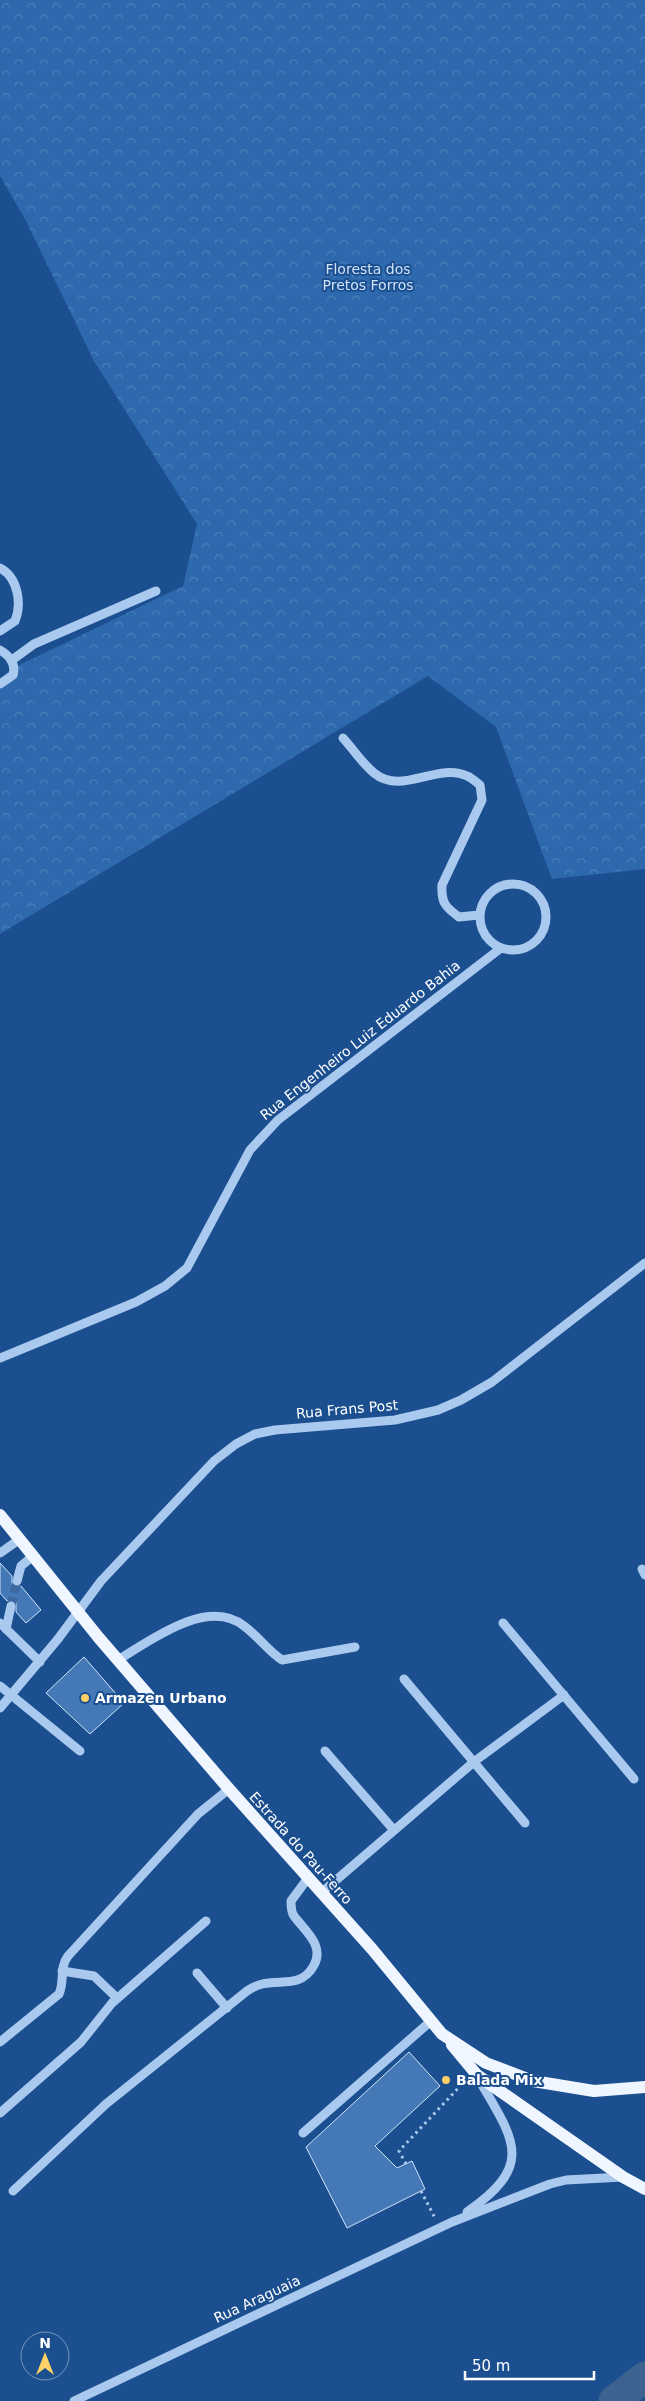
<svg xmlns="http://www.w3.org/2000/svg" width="645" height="2401" viewBox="0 0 645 2401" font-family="'DejaVu Sans',sans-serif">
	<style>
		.forest { fill: url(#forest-crowns) }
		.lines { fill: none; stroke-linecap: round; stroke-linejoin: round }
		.river { stroke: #3c6290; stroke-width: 31 }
		.building { fill: #4478b7; stroke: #cfe3fa }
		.minor-tunnel { stroke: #3d69a0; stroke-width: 9; stroke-dasharray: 9 4.5; stroke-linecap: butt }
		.path { stroke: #a9c9ee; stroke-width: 3; stroke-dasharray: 2.5 4; stroke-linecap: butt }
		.minor { stroke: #a9c9ee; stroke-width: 9 }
		.major { stroke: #f0f6ff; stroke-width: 12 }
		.poi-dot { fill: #ffd166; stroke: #1b4f8f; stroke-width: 2 }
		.labels { text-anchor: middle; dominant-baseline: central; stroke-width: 4; stroke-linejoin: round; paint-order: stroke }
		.park-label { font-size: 14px; fill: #cfe3fa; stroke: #1b4f8f }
		.street-label { font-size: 14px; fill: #fff; stroke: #1b4f8f }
		.poi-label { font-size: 14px; font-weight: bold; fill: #fff; stroke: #1b4f8f; text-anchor: start }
	</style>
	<defs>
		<pattern id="forest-crowns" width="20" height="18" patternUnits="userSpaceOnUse" patternTransform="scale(1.25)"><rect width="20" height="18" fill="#2e69ad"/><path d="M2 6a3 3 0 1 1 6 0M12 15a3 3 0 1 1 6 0" fill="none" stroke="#4d80b9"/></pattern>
	</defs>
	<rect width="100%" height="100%" fill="#1b4f8f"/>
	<path class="forest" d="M0,0H645V869L552,879L496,727L428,676L0,934V680L11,669L183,586L197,524L94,361L26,221L0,176Z"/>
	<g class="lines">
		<path class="river" d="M614,2401L645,2377"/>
	</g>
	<g class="building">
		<path d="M0,1563L12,1576V1585L16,1587L21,1586L41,1610L26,1623L16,1612V1602L12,1600L7,1601L0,1593Z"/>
		<path d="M84,1657L124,1703L90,1734L46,1693Z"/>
		<path d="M409,2052L440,2086L375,2146L397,2168L412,2161L425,2189L347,2228L306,2147Z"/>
	</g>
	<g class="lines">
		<path class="minor-tunnel" d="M11,1606L17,1581"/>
		<g class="path">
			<path d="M406,2164L399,2151L464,2082"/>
			<path d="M421,2191L435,2218"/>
		</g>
		<g class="minor">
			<path d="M0,568C18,577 22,604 15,621L0,631"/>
			<path d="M0,650C10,656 16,664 13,675L0,684"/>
			<path d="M12,660L34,644L156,591"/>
			<path d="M343,738C353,749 362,763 374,773C402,796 437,762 467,776C472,778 476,782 480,785L482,800L442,885C441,902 445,907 459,917L479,915"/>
			<circle cx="513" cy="917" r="33"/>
			<path d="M0,1358L136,1302L165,1286L187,1268L250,1150L278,1120L501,948"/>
			<path d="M0,1553L20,1539"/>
			<path d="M642,1569L645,1575"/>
			<path d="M17,1581L21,1566L33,1556"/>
			<path d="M0,1623L40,1662"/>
			<path d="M503,1623L634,1779"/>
			<path d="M6,1629L11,1606"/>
			<path d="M118,1660C151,1640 208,1597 244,1626C258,1636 268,1651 282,1660L355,1647"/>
			<path d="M404,1679L525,1823"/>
			<path d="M0,1686L80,1751"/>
			<path d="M0,1708L58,1639L101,1581L214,1461L236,1444L255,1434L275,1430L395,1420L438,1410L461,1400L492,1382L645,1263"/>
			<path d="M325,1751L393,1829"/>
			<path d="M321,1893L475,1761L564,1695"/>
			<path d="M62,1971L94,1976L117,1998"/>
			<path d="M197,1973L227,2008"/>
			<path d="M0,2042L59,1994C65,1981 59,1968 68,1956L198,1814L229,1789"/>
			<path d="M0,2113L81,2042L112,2003L206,1921"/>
			<path d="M303,2133L431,2021"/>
			<path d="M13,2191L106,2104L247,1991C272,1973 297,1993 313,1967C326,1946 305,1931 294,1916C291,1912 291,1906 291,1901L308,1878"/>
			<path d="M467,2212C536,2164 514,2140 478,2078"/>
			<path d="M74,2401L452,2222L550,2184L566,2180L623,2177"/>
		</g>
		<g class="major">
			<path d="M0,1515L99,1638L229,1789L372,1949L442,2034L486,2063L533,2081L594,2091L645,2087"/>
			<path d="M452,2045L477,2075L623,2177L645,2189"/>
		</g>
	</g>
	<g class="poi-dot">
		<circle cx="85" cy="1698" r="5"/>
		<circle cx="446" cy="2080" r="5"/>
	</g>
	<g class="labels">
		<g class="park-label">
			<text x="368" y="269">Floresta dos<tspan x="368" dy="16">Pretos Forros</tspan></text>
		</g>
		<g class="street-label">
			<text transform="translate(360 1040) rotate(-38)">Rua Engenheiro Luiz Eduardo Bahia</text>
			<text transform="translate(347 1409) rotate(-5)">Rua Frans Post</text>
			<text transform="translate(301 1848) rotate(48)">Estrada do Pau-Ferro</text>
			<text transform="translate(257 2299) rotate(-25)">Rua Araguaia</text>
		</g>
		<g class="poi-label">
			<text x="95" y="1698">Armazen Urbano</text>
			<text x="456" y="2080">Balada Mix</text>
		</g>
	</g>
	<g transform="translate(45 2356)"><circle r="24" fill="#1b4f8f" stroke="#7695bc"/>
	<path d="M0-4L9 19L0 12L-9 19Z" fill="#ffd166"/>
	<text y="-8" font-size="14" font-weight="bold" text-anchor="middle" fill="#ffffff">N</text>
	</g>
	<path d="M465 2371v8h129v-8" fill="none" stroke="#ffffff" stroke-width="2.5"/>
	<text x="472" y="2371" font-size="15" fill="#ffffff" stroke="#1b4f8f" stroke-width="4" paint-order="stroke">50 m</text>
</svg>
